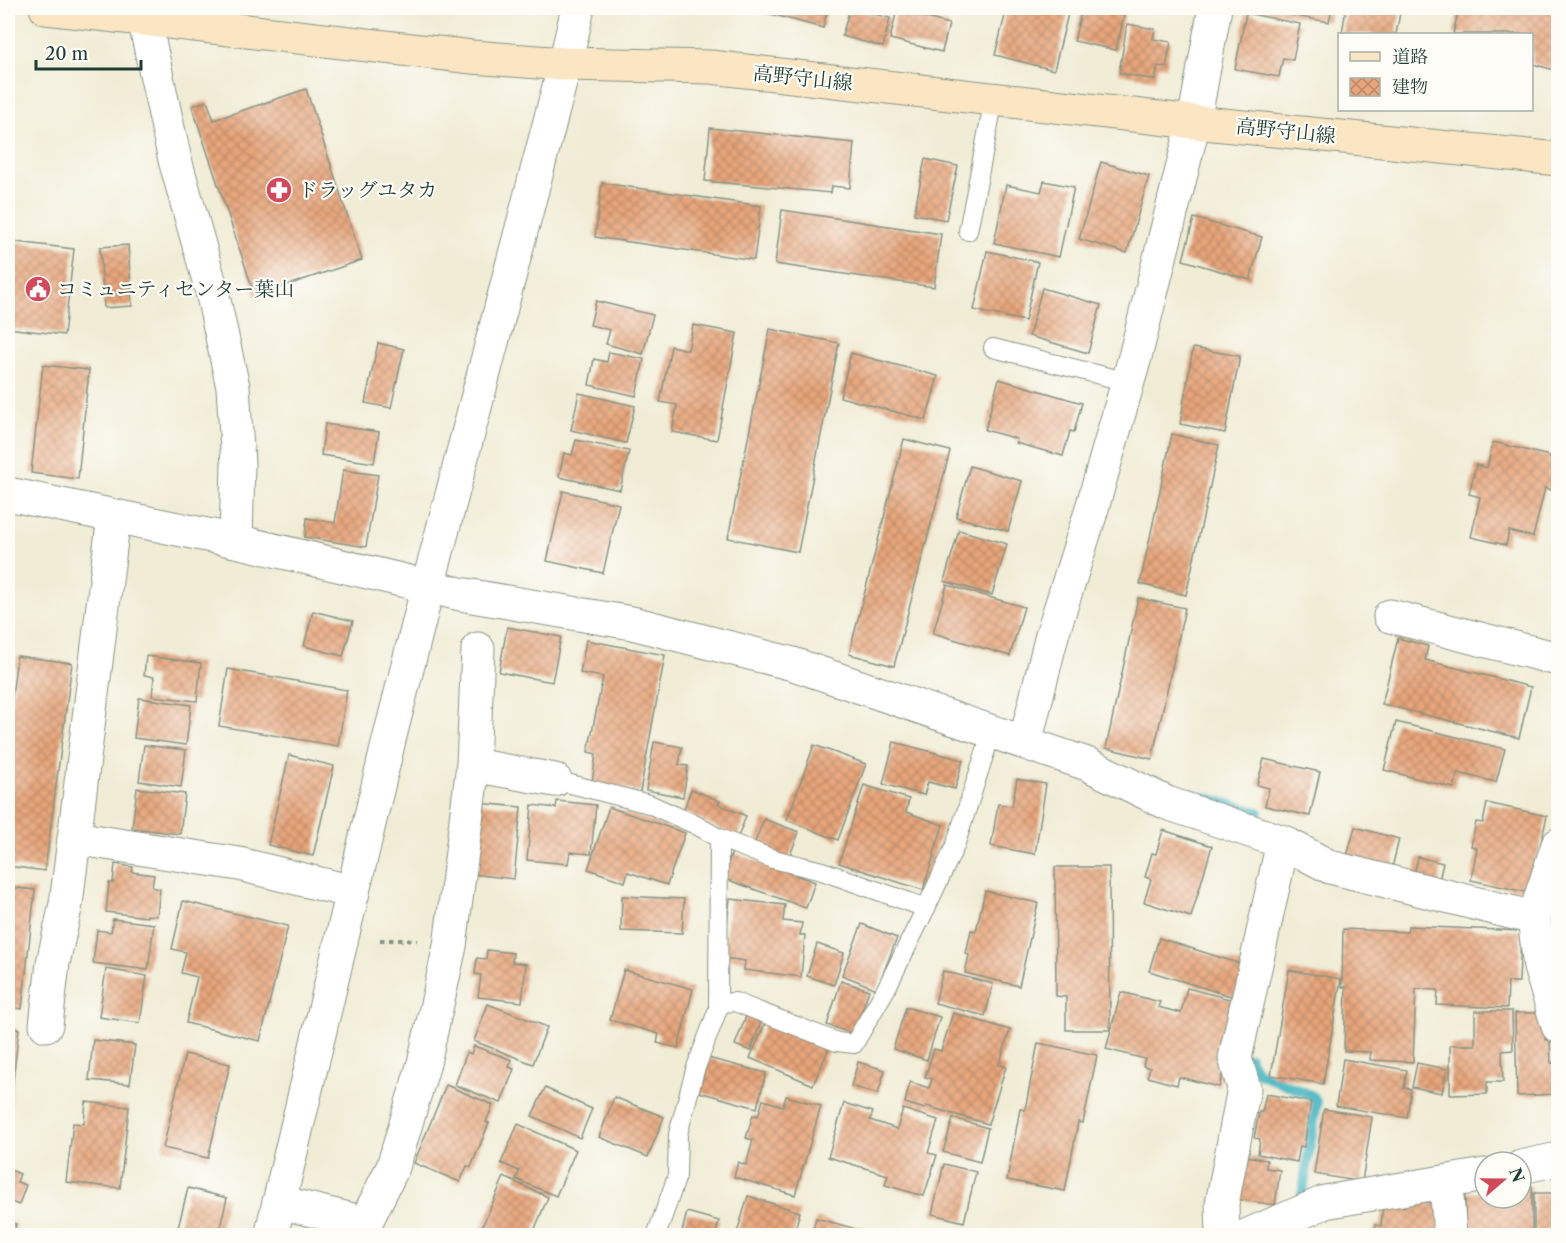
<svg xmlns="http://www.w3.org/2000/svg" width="1566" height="1243" viewBox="0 0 1566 1243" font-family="'Libre Caslon Text','Noto Serif JP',serif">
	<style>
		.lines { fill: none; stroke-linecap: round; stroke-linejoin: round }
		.stream { stroke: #47b5c3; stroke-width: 10 }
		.building { fill: url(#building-cross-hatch) }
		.service-casing { stroke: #889484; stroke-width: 20 }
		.minor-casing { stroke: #889484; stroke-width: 35 }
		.tertiary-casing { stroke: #889484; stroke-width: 35 }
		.secondary-casing { stroke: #889484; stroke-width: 35 }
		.path { stroke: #889484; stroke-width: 4; stroke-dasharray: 4.5 4.5; stroke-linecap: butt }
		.service { stroke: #fff; stroke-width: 18 }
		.minor { stroke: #fff; stroke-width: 33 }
		.tertiary { stroke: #fff; stroke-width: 33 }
		.secondary { stroke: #fbe6c4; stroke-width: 33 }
		.labels { text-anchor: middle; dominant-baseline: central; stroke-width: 4.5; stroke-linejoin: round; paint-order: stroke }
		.street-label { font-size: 20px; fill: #1f3d34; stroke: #fdfcf7 }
		.poi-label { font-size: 20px; fill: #1f3d34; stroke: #fdfcf7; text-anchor: start }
	</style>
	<defs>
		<pattern id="building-cross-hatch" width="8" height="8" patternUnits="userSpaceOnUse" patternTransform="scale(1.5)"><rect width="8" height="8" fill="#e8a67c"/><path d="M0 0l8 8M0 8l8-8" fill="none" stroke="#b86"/></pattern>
	</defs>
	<rect width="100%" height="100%" fill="#fdfcf7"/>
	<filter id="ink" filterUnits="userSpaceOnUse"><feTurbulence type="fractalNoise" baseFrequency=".0167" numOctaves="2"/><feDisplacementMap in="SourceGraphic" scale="12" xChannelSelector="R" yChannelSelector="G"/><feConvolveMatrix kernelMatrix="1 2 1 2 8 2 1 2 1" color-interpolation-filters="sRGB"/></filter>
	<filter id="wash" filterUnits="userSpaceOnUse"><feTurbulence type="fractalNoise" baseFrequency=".008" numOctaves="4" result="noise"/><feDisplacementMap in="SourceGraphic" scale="24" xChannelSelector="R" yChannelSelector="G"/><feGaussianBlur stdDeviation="1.35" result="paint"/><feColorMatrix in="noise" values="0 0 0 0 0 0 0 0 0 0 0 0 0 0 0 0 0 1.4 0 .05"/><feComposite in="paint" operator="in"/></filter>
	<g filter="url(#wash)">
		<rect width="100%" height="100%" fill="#f0ecd5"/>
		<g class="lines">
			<g class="stream">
				<path d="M1156,780L1181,791L1258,812"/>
				<path d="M1250,1057L1249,1059L1258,1073L1311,1095L1317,1103L1302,1196"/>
			</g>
		</g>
		<g id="blocks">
			<g class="building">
				<path d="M435,8H464L463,12L434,9Z"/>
				<path d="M769,8H828L823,28L767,13Z"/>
				<path d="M850,8L890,18L883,47L842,36Z"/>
				<path d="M1007,8H1060L1069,10L1054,70L995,55Z"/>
				<path d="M1082,8H1126L1116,50L1074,41Z"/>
				<path d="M1263,8H1332L1329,22L1262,10Z"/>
				<path d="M1346,8H1401L1396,34H1342Z"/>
				<path d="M1459,8H1558V71L1532,64V34H1453Z"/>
				<path d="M897,10L949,24L942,52L890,39Z"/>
				<path d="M1246,13L1300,24L1293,60L1283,58L1279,77L1235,69Z"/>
				<path d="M1127,24L1155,29L1153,39L1171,42L1166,67L1158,66L1155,80L1119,73Z"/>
				<path d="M306,89L362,260L255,296L192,106L207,101L214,120Z"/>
				<path d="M710,128L854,143L850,188L832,186L831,193L705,181Z"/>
				<path d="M925,159L958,166L946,220L914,214Z"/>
				<path d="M1101,162L1149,176L1127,253L1079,239Z"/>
				<path d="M1044,181L1074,187L1059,257L994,243L1006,185L1041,192Z"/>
				<path d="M602,183L761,206L754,260L595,237Z"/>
				<path d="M782,210L941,234L934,287L775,264Z"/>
				<path d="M1194,218L1262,237L1250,280L1183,260Z"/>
				<path d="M8,241L74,249L64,335L8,328Z"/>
				<path d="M128,245L132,306L104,308L100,247Z"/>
				<path d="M987,251L1038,262L1025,321L974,310Z"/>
				<path d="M1042,288L1101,305L1088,353L1029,336Z"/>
				<path d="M596,301L653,315L643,354L606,344L610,330L590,325Z"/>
				<path d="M693,325L737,333L717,440L672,432L677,405L660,402L671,346L688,350Z"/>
				<path d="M770,329L839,343L798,552L728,538Z"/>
				<path d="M378,343L404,349L391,408L365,403Z"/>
				<path d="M1193,348L1240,356L1225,433L1180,424Z"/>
				<path d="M609,352L644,359L636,396L589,385L594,359L607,362Z"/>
				<path d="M851,353L938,376L926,420L840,397Z"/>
				<path d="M43,365L89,370L78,479L31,473Z"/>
				<path d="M999,379L1082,403L1074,432L1070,431L1063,456L1016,443L1017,439L985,430Z"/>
				<path d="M579,393L635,406L626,443L571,430Z"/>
				<path d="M325,424L379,432L374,463L321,455Z"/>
				<path d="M1172,434L1219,445L1186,595L1140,584Z"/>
				<path d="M904,439L950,451L894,666L849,654Z"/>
				<path d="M576,440L629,451L620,490L559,477L564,453L572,455Z"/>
				<path d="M1493,442L1558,458L1552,490L1545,488L1533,537L1509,531L1506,545L1471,537L1480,497L1469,494L1476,465L1487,468Z"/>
				<path d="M970,466L1022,481L1008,531L956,517Z"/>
				<path d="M343,470L378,475L366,547L305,537L307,518L335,523Z"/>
				<path d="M563,491L619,504L603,573L547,561Z"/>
				<path d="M959,530L1007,544L992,595L944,581Z"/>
				<path d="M947,585L1024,607L1010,656L933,633Z"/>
				<path d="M1138,598L1185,608L1152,759L1106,748Z"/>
				<path d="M313,611L353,621L343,656L304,646Z"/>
				<path d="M507,627L561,637L552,682L499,672Z"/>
				<path d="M1398,638L1428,646L1425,660L1531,687L1519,738L1382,704Z"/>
				<path d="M586,640L665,655L640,792L592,783L596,754L588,752L603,677L580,673Z"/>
				<path d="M17,656L72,663L45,871L8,866V729Z"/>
				<path d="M146,656L201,663L197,701L152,696L154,677L144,675Z"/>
				<path d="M228,669L347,690L338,746L219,726Z"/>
				<path d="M139,698L191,705L186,745L134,738Z"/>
				<path d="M1396,722L1505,749L1496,782L1458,773L1454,788L1384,770Z"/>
				<path d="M654,742L682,747L679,765L688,766L683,797L646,790Z"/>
				<path d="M894,742L963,760L955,789L928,782L924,795L883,784Z"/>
				<path d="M144,745L186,750L181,787L139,781Z"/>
				<path d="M814,745L866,764L838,840L787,820Z"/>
				<path d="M289,755L334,766L313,856L268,845Z"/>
				<path d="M1264,759L1320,772L1310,816L1265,806L1269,788L1257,785Z"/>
				<path d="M1017,779L1046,784L1035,854L991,846L998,804L1012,806Z"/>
				<path d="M864,785L909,799L906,812L943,825L923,890L839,863Z"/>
				<path d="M137,788L185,794L180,834L132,828Z"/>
				<path d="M691,789L720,801L718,804L746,816L738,837L683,812Z"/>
				<path d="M557,801L596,805L591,854L570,852L568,864L527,860L532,805L556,808Z"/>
				<path d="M478,803L521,807L514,879L472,874Z"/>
				<path d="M1487,803L1547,816L1530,893L1471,880L1477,848L1471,846L1476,822L1483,823Z"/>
				<path d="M609,807L685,833L667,885L628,872L625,882L588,869Z"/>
				<path d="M764,819L799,832L789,858L754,845Z"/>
				<path d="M1355,827L1399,839L1391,872L1346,860Z"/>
				<path d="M1163,830L1212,846L1191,917L1144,902L1151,879L1145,877L1152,853L1156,854Z"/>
				<path d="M732,852L815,882L806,908L723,878Z"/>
				<path d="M1418,857L1443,863L1438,885L1413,879Z"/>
				<path d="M115,864L133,867L132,872L154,875L152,887L160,889L157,916L147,915V917L106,912L109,883H113Z"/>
				<path d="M1055,867H1109L1110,1030H1066V997L1056,996Z"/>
				<path d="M8,887L35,890L22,1009L8,1007Z"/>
				<path d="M985,891L1038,903L1019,986L965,973L969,955L966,954L971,930L976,931Z"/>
				<path d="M622,896L684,899L682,933L621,931Z"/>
				<path d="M730,899L785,905L783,921L802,923L800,935H805L801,977L744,970L745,961L723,958Z"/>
				<path d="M183,901L288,926L260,1041L186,1023L197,977L181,973L186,952L172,949Z"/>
				<path d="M113,919L154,924L148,970L93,963L97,930L111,932Z"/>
				<path d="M862,924L897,938L877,989L842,975Z"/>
				<path d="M1408,926L1521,931L1519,982H1508L1507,1008L1437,1005L1438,990L1416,989L1413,1062L1370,1060L1371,1052L1344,1051L1346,987H1342L1343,929L1407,932Z"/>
				<path d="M1159,938L1247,966L1237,998L1149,971Z"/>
				<path d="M817,944L844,953L834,985L807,976Z"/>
				<path d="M487,950L513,953L512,962L526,964L522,1002L478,997L481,975L475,974L477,958L486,959Z"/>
				<path d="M106,969L147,976L140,1023L99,1017Z"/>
				<path d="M624,970L693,989L678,1048L657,1043L659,1034L610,1020Z"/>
				<path d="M1289,970L1341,979L1323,1084L1271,1075Z"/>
				<path d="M943,971L993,984L985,1016L935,1003Z"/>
				<path d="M841,981L869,990L854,1034L827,1025Z"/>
				<path d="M1187,988L1241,1002L1219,1087L1179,1077L1177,1085L1147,1077L1150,1068L1143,1066L1145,1059L1106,1049L1121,992L1160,1002L1158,1007L1181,1013Z"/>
				<path d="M488,1004L547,1027L533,1064L474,1041Z"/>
				<path d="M906,1007L940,1017L927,1060L893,1049Z"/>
				<path d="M1475,1011H1512L1513,1050L1502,1051L1503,1082H1487V1094L1450,1095V1045H1475Z"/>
				<path d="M953,1013L1010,1030L999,1065L1006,1067L988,1124L926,1106L925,1109L905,1103L910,1082L929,1088L932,1079L925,1077L934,1049L941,1051Z"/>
				<path d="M1515,1013H1544L1545,1040H1550L1551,1063L1558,1062V1094L1517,1096Z"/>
				<path d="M746,1016L761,1021L751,1051L735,1045Z"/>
				<path d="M767,1019L830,1046L813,1085L750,1058Z"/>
				<path d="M8,1028L19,1029L9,1114H8Z"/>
				<path d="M93,1040L135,1045L130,1084L89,1080Z"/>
				<path d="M1038,1043L1097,1055L1083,1123L1078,1122L1065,1191L1007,1180L1020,1109L1025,1110Z"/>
				<path d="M474,1046L512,1060L509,1067L514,1069L501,1103L455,1085L467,1052L471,1054Z"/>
				<path d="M185,1054L230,1064L208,1158L163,1148Z"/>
				<path d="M708,1058L766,1073L757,1108L699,1092Z"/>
				<path d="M1343,1059L1407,1070L1404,1088L1411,1089L1407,1118L1336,1106Z"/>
				<path d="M858,1062L885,1070L878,1094L851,1086Z"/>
				<path d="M1417,1063L1447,1069L1442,1093L1412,1087Z"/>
				<path d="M446,1085L493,1105L486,1122L489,1123L471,1167L467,1166L460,1182L414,1163Z"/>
				<path d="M545,1088L592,1109L580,1138L532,1116Z"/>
				<path d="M1266,1094L1311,1102L1304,1147L1300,1146L1297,1162L1258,1154L1260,1139L1254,1138L1259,1112H1262Z"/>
				<path d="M786,1096L821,1106L795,1195L734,1177L738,1162L746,1165L753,1140L746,1138L753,1115L758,1116L763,1100L783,1106Z"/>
				<path d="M614,1097L664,1117L648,1157L599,1137Z"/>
				<path d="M86,1102L129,1107L120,1188L66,1182L73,1123L84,1124Z"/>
				<path d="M844,1103L873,1112L870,1120L897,1129L903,1109L938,1120L928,1153L937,1155L924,1196L885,1185L888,1175L828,1157Z"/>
				<path d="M1324,1109L1372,1117L1362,1182L1314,1174Z"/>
				<path d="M953,1118L988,1128L980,1162L943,1152Z"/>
				<path d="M518,1124L576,1150L556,1196L516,1179L519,1171L501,1163Z"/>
				<path d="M1246,1156L1267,1160L1266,1168L1280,1170L1275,1205L1234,1199Z"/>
				<path d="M944,1164L976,1172L964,1222L932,1214Z"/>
				<path d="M8,1169L20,1174L17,1182L26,1185L19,1205L8,1201Z"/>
				<path d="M504,1177L548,1197L532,1236H478Z"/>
				<path d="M1521,1186H1532V1236H1465V1193L1485,1192V1198H1521Z"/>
				<path d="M188,1188L227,1198L218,1236H176Z"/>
				<path d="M1534,1193H1558V1236H1539V1231L1534,1230Z"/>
				<path d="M748,1196L800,1212L793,1236H736Z"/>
				<path d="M1406,1200L1443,1204L1439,1236H1374L1375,1225L1381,1226L1383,1205L1405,1207Z"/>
				<path d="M687,1212L719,1221L715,1236H681Z"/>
				<path d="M816,1218L871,1233V1236H811Z"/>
				<path d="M8,1222L16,1224L13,1236H8Z"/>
			</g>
		</g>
	</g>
	<g filter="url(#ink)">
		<use href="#blocks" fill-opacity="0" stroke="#889484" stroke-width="1.5"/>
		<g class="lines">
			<defs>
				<g id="service">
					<path d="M968,231L994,99"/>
					<path d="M993,348L1128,382"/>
					<path d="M555,780L649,804L696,825L719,838"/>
					<path d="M719,1003L735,1002L837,1042L854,1044L886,989L926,908"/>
					<path d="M656,1236L677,1176L678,1134L695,1070L718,1009L719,838L773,859L822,871L926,908L955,846L992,731"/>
				</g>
				<g id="minor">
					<path d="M145,8L144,18L175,160L212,291L233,387L238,464L236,541"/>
					<path d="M8,494L236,541L460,594L632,623L793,664L1087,764L1167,803L1283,842L1330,867L1534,918"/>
					<path d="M1390,616L1558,659"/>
					<path d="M1021,741L1028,731L1052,635L1090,515L1135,357L1194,122L1215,8"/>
					<path d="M473,765L555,780"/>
					<path d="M74,838L239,864L353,892"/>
					<path d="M1558,845L1534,918L1540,967L1558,1026"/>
					<path d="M46,1025L53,963L66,904L114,516"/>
					<path d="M1521,1167L1558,1159"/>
					<path d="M1446,1183L1450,1236"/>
					<path d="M279,1202L365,1223"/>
					<path d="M271,1236L389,740L428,586"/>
					<path d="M359,1236L393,1167L424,1063L450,946L473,765L478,649"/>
					<path d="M1223,1236L1222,1204L1244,1088L1235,1058L1283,842"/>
					<path d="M1246,1236L1325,1202L1485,1175"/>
				</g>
				<path id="tertiary" d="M428,586L565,64L578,8"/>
				<path id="secondary" d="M46,8L472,57L565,64L711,67L1194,122L1558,159"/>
			</defs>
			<use href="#service" class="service-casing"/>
			<use href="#minor" class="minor-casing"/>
			<use href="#tertiary" class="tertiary-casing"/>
			<use href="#secondary" class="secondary-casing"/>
			<path class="path" d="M380,940H417"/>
			<use href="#service" class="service"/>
			<use href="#minor" class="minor"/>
			<use href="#tertiary" class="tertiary"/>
			<use href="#secondary" class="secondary"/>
		</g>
	</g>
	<defs>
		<symbol id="pharmacy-disc" viewBox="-11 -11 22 22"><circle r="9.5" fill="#d1495b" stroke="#fdfcf7"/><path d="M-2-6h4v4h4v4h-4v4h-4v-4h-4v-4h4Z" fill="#fff"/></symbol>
		<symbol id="civic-disc" viewBox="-11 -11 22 22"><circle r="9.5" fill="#d1495b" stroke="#fdfcf7"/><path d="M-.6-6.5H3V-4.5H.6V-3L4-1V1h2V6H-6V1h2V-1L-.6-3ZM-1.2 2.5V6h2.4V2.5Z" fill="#fff"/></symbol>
	</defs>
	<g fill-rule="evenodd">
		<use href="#pharmacy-disc" x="264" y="175" width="30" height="30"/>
		<use href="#civic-disc" x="23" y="274" width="30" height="30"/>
	</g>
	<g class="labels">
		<g class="street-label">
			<text transform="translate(803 78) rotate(6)">高野守山線</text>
			<text transform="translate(1286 131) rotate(6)">高野守山線</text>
		</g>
		<g class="poi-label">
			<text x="298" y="190">ドラッグユタカ</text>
			<text x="57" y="289">コミュニティセンター葉山</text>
		</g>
	</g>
	<rect width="1566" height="1243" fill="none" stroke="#fdfcf7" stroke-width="30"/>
	<rect x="1338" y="33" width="195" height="78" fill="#fdfcf7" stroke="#a4b0a9" stroke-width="1.5"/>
	<rect x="1350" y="52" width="30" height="9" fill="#fbe6c4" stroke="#a4b0a9" stroke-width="1.5"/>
	<text x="1392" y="63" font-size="18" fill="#1f3d34">道路</text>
	<rect x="1350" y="78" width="30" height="18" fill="url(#building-cross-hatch)" stroke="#a4b0a9" stroke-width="1.5"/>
	<text x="1392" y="93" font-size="18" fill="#1f3d34">建物</text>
	<g transform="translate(1503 1180) rotate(70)"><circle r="28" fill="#fdfcf7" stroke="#a4b0a9" stroke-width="1.5"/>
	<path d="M0-4.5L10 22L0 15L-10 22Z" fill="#d1495b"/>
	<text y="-9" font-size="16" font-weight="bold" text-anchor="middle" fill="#1f3d34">N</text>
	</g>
	<path d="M36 60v9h105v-9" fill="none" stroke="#1f3d34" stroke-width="3"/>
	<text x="45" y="60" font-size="18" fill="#1f3d34" stroke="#fdfcf7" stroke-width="4.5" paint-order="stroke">20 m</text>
</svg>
